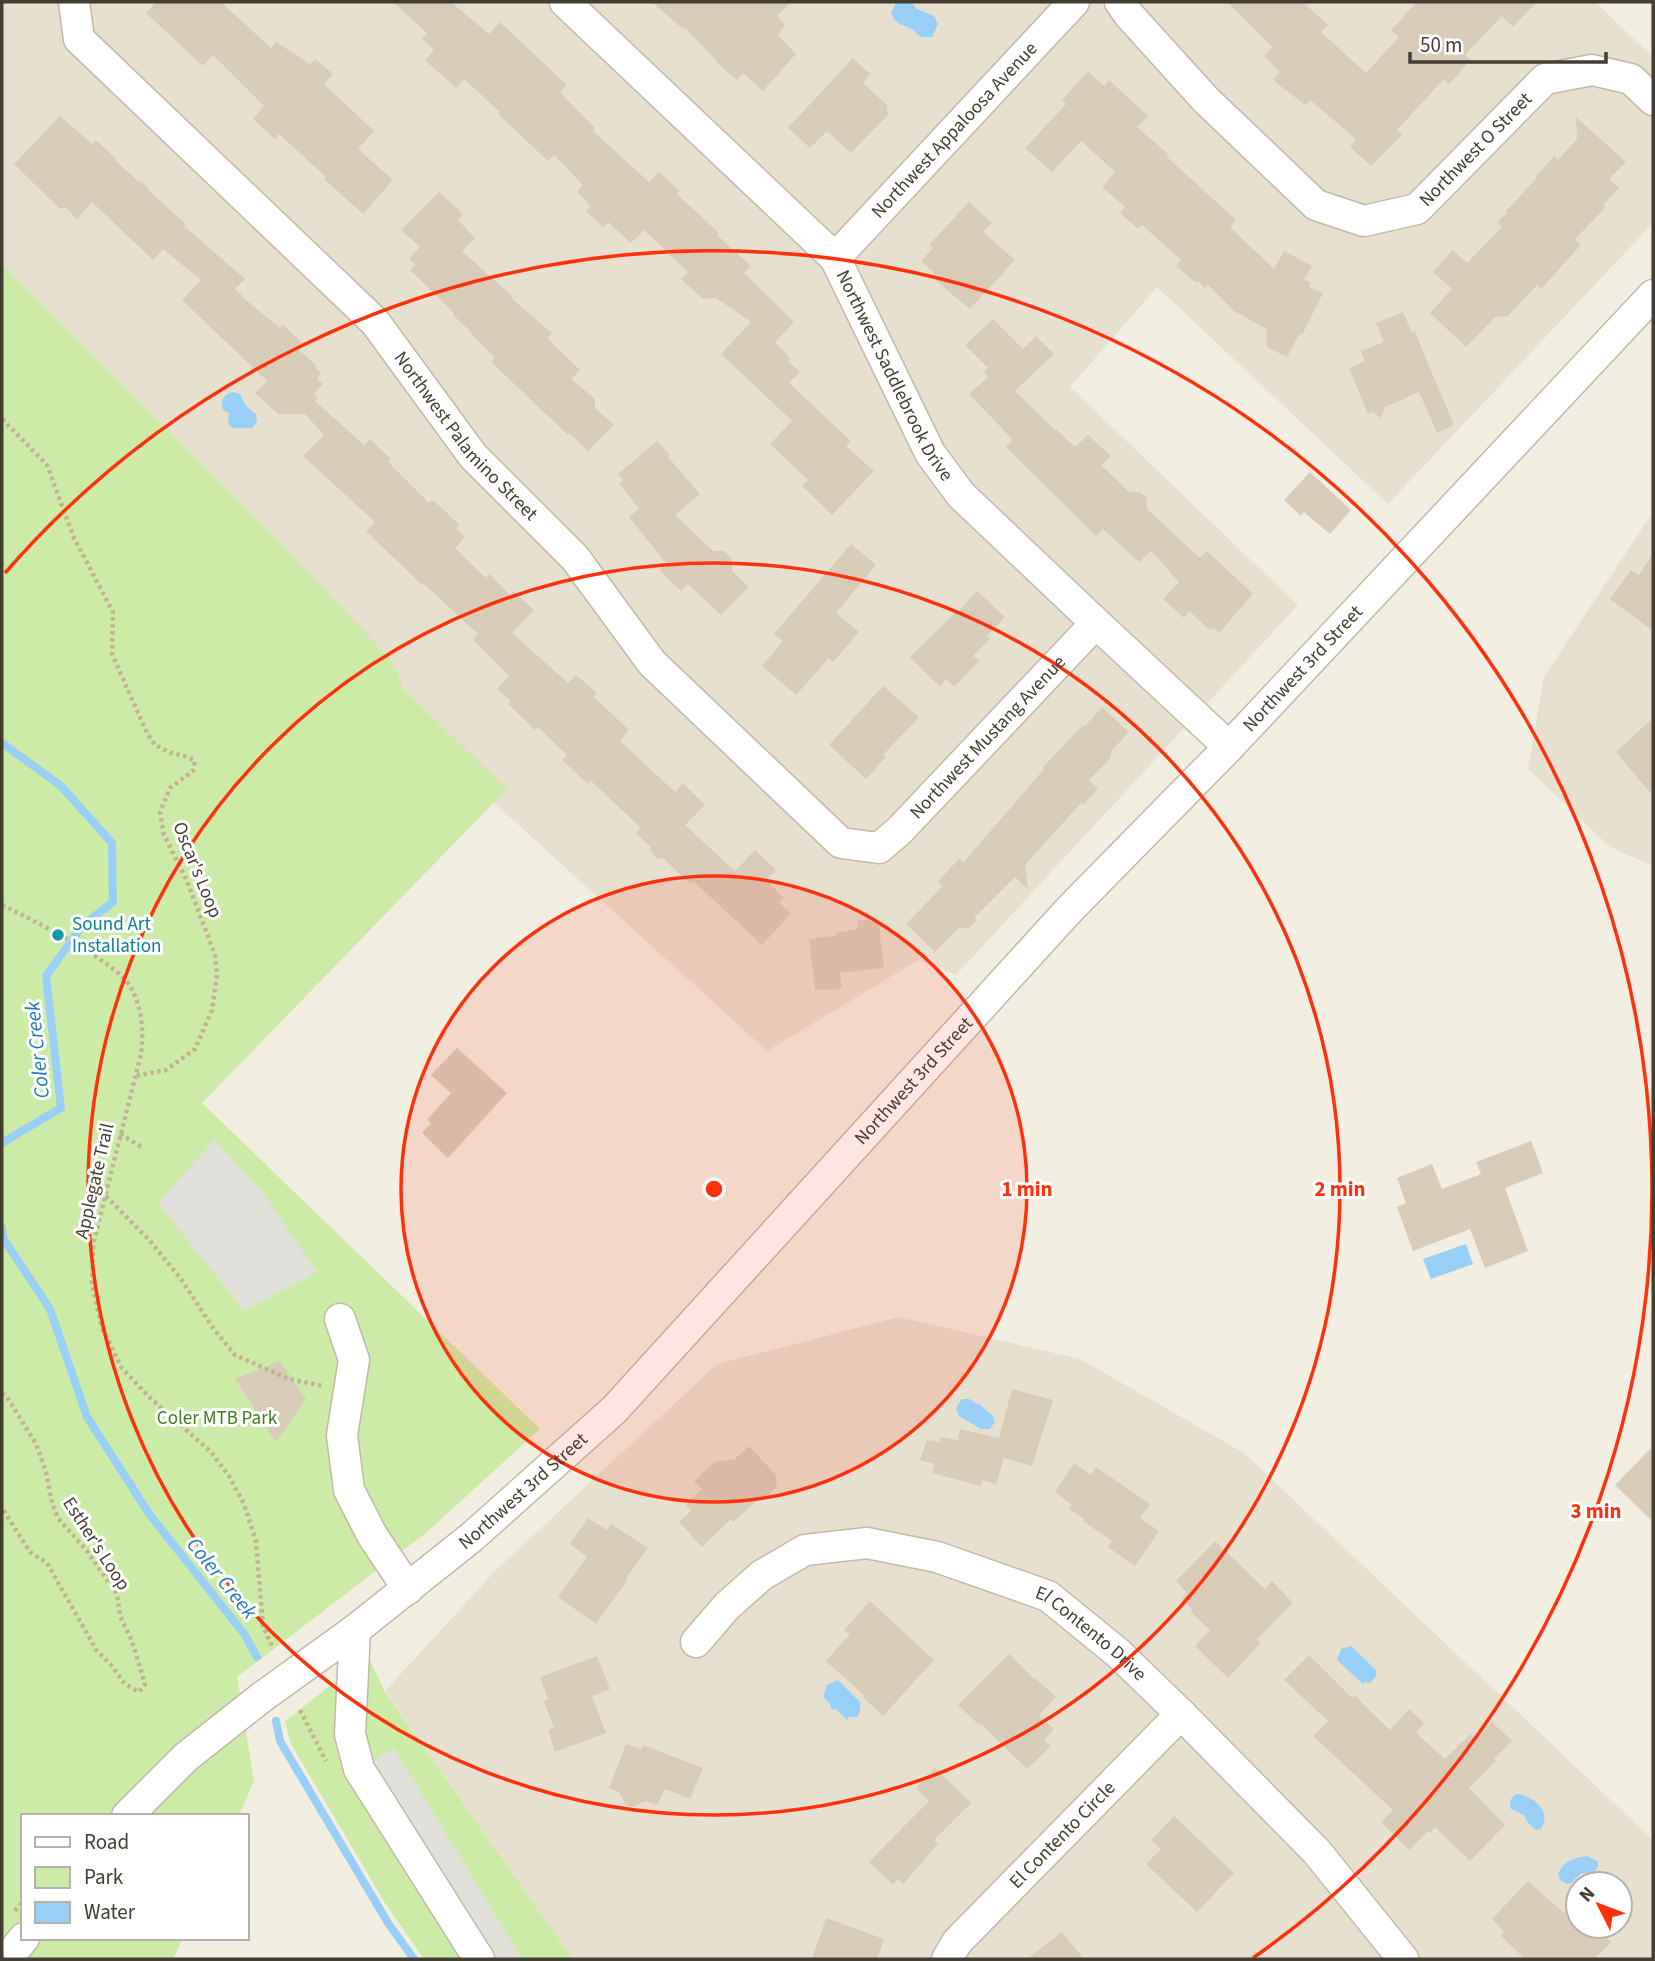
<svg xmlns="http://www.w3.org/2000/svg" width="1655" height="1961" viewBox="0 0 1655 1961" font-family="'Source Sans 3',sans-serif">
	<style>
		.residential { fill: #e7e0cf; fill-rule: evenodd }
		.green { fill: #cceba6 }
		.parking { fill: #e2e0db }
		.water { fill: #98cff6 }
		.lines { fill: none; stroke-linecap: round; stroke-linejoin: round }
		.stream { stroke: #98cff6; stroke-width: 8 }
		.building { fill: #d8ccb9 }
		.minor-casing { stroke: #c1b8a7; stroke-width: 33 }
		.path { stroke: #c2b194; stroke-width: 4.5; stroke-dasharray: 3.5 3.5; stroke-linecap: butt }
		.minor { stroke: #fff; stroke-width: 30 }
		.ring { fill: none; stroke: #ff310d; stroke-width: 3.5 }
		.culture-dot { fill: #0f9aa8; stroke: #fff; stroke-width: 2.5 }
		.labels { text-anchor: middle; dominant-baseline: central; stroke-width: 6; stroke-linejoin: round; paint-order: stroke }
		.street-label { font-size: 19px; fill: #443d32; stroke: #fff }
		.culture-label { font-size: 19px; fill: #0d838f; stroke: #fff; text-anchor: start }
		.park-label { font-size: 19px; fill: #437a21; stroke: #fff }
		.water-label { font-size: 21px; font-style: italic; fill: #2379b8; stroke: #fff }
		.centre { fill: #ff310d; stroke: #fff; stroke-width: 3.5 }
		.ring-label { font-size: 21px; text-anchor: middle; font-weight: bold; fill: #ff310d; stroke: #fff; stroke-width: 6; stroke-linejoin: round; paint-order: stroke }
	</style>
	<rect width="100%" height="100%" fill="#f3eee2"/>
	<g class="residential">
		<path d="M2,2H1595L1653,57V223L1388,504L1157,287L1070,387L1298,605L956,975L920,959L767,1051L427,742L284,546L2,264Z"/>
		<path d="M1653,512V866L1610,847L1528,769L1544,677Z"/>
		<path d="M899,1317L1080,1359L1244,1453L1653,1840V1959H573L385,1691L495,1571L717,1364ZM1578,1884H1620V1926H1578Z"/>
	</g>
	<g class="green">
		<path d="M2,264L284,546L392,661L404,690L507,789L202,1103L540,1429L427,1532L237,1677L254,1781L239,1816H23V1938H183L173,1959H2Z"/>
		<path d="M368,1656L385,1692L573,1959H424L385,1903L291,1744L285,1721Z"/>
	</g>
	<g class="parking">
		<path d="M214,1140L263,1193L317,1272L244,1311L158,1203Z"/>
		<path d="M394,1748L522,1959H479L359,1769Z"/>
	</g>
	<g class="water">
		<path d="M897,2H911L917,9L934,16L938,24L932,37H921C918,35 916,32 913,30C903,24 895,25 891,13Z"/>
		<path d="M233,392L240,394L246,406L256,414L257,422L252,428C237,428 225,432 229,413L223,410C220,400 224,394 233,392Z"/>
		<path d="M1466,1244L1473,1264L1431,1279L1423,1259Z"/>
		<path d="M962,1399H969L977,1404L978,1403L993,1416L995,1422L990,1429H981L959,1416L956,1408Z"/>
		<path d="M1351,1646L1376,1670V1676L1370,1683L1365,1682L1363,1684L1337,1660L1341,1649Z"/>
		<path d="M838,1680L861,1703L860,1705V1712L857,1717H849L847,1720L836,1709L834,1710L830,1707L831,1705L823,1697L827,1685Z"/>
		<path d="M1519,1794C1535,1798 1552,1811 1541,1829L1536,1830L1528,1823L1524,1815L1511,1809C1509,1803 1510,1800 1514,1795Z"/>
		<path d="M1587,1856L1598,1861V1866L1594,1873H1581L1571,1883L1567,1884L1560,1880L1558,1874C1564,1860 1574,1858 1587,1856Z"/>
	</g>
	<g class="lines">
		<g class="stream">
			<path d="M2,743L61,786L112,843L113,902L82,926L46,976L61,1108L2,1143"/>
			<path d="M2,1228L3,1238L50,1309L87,1417L150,1515L245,1635L257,1657"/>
			<path d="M276,1721L280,1741L388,1923L414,1959"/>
		</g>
	</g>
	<g class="building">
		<path d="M156,2H221L271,48L276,42L310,64L315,59L333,74L324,84L374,131L358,149L393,180L363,214L324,179L326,177L279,134L275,139L253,119L264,106L213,55L203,66L146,13Z"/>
		<path d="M393,2H451L489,34L500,22L567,85L560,92L595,128L593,131L649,182L659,172L680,191L677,194L719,233L717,235L751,266L744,273L794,322L775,342L790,358L788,361L800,372L789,383L851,441L846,446L874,471L832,515L802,486L808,480L770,444L792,421L721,354L751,322L716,298L703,299L681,279L688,272L644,230L631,243L608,222L603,227L586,211L591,206L577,192L583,185L554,155L548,161L498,114L500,112L464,79L456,88L425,60L434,50L422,39L427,33Z"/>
		<path d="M652,2H791L777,16L785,25L778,35L796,54L763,91L743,73L737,80L716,62L717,61L685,28L683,29Z"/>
		<path d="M1227,2H1303L1328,25L1321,32L1366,73L1399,37L1391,30L1417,2H1537L1513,27L1502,16L1465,55L1471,60L1449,84L1444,79L1397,130L1402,135L1371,166L1350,147L1356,139L1310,100L1305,105L1273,80L1280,72L1264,56L1272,47Z"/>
		<path d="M853,58L870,74L863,83L887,105L888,115L851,153L827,131L810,148L788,128Z"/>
		<path d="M1088,71L1104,86L1109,80L1148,116L1137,127L1168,154L1166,156L1236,220L1230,227L1274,269L1284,251L1312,266L1304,279L1311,283L1309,287L1323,293L1302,335L1300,333L1287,357L1267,347L1266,333L1268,330L1234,311L1208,285L1205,288L1198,281L1196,283L1176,266L1181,260L1142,225L1138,229L1120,213L1125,207L1102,187L1115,172L1081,141L1052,172L1025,148L1066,104L1062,100Z"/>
		<path d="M60,116L92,144L96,140L116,159L115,160L140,183L142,182L148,188L149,191L186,224L184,226L245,279L235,289L242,295L241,296L280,328L283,325L304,345L299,350L316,365L315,367L321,373L317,379L323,384L314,394L318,398L315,401L364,445L370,439L391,459L388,462L429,503L432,500L441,507L459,525L456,528L465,537L455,548L486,578L489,574L510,595L513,591L534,610L512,633L568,683L576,675L597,693L594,697L629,730L620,741L675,792L683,783L705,805L685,825L735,871L755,850L776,870L766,880L784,898L779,903L791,914L762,945L693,881L690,884L663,858L658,859L651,852V847L636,833L641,828L590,780L588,784L562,760L567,755L538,727L535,730L508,704L511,701L497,689L509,676L473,640L478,634L423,583L421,584L366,531L375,522L303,456L324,435L305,414H278L255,393L267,381L182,300L201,280L163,249L153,260L92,202L77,219L66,208H59L14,164Z"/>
		<path d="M1576,117L1626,162L1609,179L1619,188L1604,204L1605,208L1575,239L1581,245L1541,289L1537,285L1508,316L1495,317L1466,347L1430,313L1452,289L1433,272L1453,250L1467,263L1502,227L1497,222L1507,213L1506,211L1537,178L1536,176L1554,156L1558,160L1577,139Z"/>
		<path d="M439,192L463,214L458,220L475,238L462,251L513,297L511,298L552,333L547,338L580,370L571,379L595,399V408L614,425L588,451L569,433L568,435L491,362L495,358L471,334L472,333L453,315L454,313L410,270L416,265L409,259L420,247L401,230Z"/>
		<path d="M969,202L992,223L983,232L1015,260L970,309L936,281L940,278L921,261L933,248L929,245Z"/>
		<path d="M1403,312L1412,333L1414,330L1454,425L1437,433L1419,392L1385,407L1381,418L1372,412L1368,414L1349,368L1365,361L1361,351L1384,342L1376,323Z"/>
		<path d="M993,319L1023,349L1036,336L1054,354L1015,391L1055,430L1056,429L1075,447L1088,435L1111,456L1101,465L1129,492H1140L1147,498V509L1200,558L1207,551L1253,594L1219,633L1213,628L1210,630L1189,611L1184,618L1163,599L1179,582L1151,551L1139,562L1103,529L1096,536L1006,447L1013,440L969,394L988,377L984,372L988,368L965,345Z"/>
		<path d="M657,441L670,455L668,457L700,494L675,515L713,551H724L732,558V571L749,587L721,615L688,584L681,591L659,570L666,563L629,517L639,509L619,483L623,480L618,474Z"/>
		<path d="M1310,472L1351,510L1330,534L1304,512L1301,516L1284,500Z"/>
		<path d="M851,544L876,565L836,613L859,632L833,662L829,658L796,695L762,666L783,641L774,634Z"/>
		<path d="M1653,553V631L1610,599L1631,570L1639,575Z"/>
		<path d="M977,591L1005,617L987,636L989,639L973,656L979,661L954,687L946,679L940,687L910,657L956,612H958Z"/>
		<path d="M883,686L919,717L883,755L886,757L866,779L829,745Z"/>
		<path d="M1102,707L1129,732L1112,750L1110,759L1089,780L1098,789L1083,805L1081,803L1025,865L1028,889L1015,877L975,917L976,921L969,928H959L935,952L906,924L943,886L938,881L959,859L963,863L1044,769L1043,767L1083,725L1084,727Z"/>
		<path d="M1653,718V796L1616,752Z"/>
		<path d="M878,918L884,968L840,973L842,989L815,990L809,939L835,936V933L858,929L857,921Z"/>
		<path d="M457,1048L507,1093L448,1158L422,1133L431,1123L427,1120L451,1093L431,1075Z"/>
		<path d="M1531,1141L1543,1173L1505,1188L1528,1251L1485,1268L1470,1229L1413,1251L1397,1207L1406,1203L1397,1178L1432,1164L1442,1189L1481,1174L1476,1162Z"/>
		<path d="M280,1361L306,1399L276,1442L235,1379Z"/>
		<path d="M1012,1389L1053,1400L1032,1466L1004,1458L996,1484L982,1480L981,1486L932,1473L934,1464L920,1460L927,1440L940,1442L941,1437L958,1440L960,1429L999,1438Z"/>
		<path d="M749,1446L776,1475L777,1486L769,1494L761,1497L733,1522L731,1519L702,1547L679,1522L691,1511L686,1505L702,1489L694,1481L714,1462L735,1459Z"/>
		<path d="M1653,1446V1522L1615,1485Z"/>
		<path d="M1074,1463L1091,1475L1096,1467L1150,1504L1140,1518L1159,1531L1135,1566L1108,1547L1112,1541L1083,1521L1084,1519L1069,1509L1072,1505L1055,1492Z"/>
		<path d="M588,1518L607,1530L611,1524L648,1548L626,1578L628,1579L596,1624L558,1597L587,1557L570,1544Z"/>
		<path d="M1215,1541L1265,1589L1272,1581L1293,1603L1257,1639L1261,1643L1228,1678L1195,1646L1210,1630L1191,1612L1192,1609L1182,1599L1187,1593L1176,1581Z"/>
		<path d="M870,1601L934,1660L883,1716L863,1697L865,1696L826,1661L850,1634L844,1630Z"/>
		<path d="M1009,1654L1034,1679L1035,1678L1056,1697L1039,1715L1054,1729L1044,1740L1051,1746L1027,1769L980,1723L979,1725L958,1705Z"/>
		<path d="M1309,1655L1352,1698L1355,1696L1390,1730L1409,1709L1424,1723L1416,1733L1445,1759L1470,1734L1476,1740L1492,1722L1512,1741L1494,1759L1496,1761L1469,1788L1505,1825L1470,1861L1435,1827L1430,1833L1428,1831L1409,1850L1381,1822L1393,1810L1313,1736L1328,1721L1284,1680Z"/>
		<path d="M597,1656L610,1689L592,1696L606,1733L555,1752L548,1730L554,1728L544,1701L548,1699L540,1677Z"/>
		<path d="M626,1744L641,1749L643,1745L703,1768L690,1799L665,1789L657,1805L645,1801L633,1807L625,1804L619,1792L609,1788Z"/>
		<path d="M935,1768L971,1803L934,1840L938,1844L903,1884L898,1879L893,1885L869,1862L929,1801L916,1788Z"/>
		<path d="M1174,1816L1234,1873L1197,1912L1146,1864L1161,1849L1151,1840Z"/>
		<path d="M1528,1881L1564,1913L1578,1898V1926H1594L1612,1942L1594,1959H1525L1501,1936L1504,1932L1492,1919Z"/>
		<path d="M826,1918L884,1939L877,1959H812Z"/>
		<path d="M1062,1932L1084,1959H1027Z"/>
	</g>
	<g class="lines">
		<defs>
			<g id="minor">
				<path id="s1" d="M74,2L79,39L375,322L473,456L575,558L652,663L841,843L879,848L899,831L1096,623"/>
				<path id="s2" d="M565,2L835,258L930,453L961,495L1096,623L1229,747"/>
				<path id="s3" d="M1120,2L1129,15L1206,100L1316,205L1364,221L1417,209L1545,79L1592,70L1631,79L1653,100"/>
				<path id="s4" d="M835,258L1074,2"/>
				<path d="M340,1319L354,1360L342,1435L349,1490L372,1535L408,1589"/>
				<path d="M355,1630L350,1734L359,1769L479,1959"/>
				<path id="s5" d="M696,1642L727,1606L762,1575L805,1550L867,1543L937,1557L1048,1596L1118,1653L1181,1714L1317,1852L1403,1959"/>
				<path id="s6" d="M127,1816L186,1757L262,1697L355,1630L473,1536L614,1410L1069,910L1229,747L1653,295"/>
				<path d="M7,1959L24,1938"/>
				<path id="s7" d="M947,1959L957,1942L1181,1714"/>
			</g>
		</defs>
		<use href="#minor" class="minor-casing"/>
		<g class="path">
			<path d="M2,419L47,465L74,538L113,612L112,654L147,733L155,745L171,753L188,757L195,761L193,771L170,788L160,812L164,835L187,881L215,955L217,975L212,1010L195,1049L166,1070L135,1076"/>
			<path d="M2,905C31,919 115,961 130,986C142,1006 144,1031 141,1054L93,1245L92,1284L102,1328L121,1367L149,1397L210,1451L229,1476L244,1504L256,1541L263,1626L273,1649"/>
			<path d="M120,1134L142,1147"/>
			<path d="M106,1196L150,1241L181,1279L213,1328L235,1355L289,1379L323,1386"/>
			<path d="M2,1393L9,1400L36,1444L46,1472L52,1503L58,1518L86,1550L117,1594L120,1616L132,1641L145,1684L139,1692L125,1684L111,1665L97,1651L47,1563L30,1552L2,1508"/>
			<path d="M300,1710L326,1761"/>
			<path d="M15,1911L23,1901"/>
		</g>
		<use href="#minor" class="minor"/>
	</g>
	<circle cx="714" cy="1189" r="313" fill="#ff310d" fill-opacity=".12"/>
	<g class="ring">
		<circle cx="714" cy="1189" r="313"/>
		<circle cx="714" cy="1189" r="626"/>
		<path d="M5 573A939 939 0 1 1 1253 1958"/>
	</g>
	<circle class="culture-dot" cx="58" cy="935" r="7"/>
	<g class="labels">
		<g class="street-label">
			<text stroke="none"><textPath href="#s4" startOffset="175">Northwest Appaloosa Avenue</textPath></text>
			<text stroke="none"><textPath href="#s3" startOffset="471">Northwest O Street</textPath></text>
			<text stroke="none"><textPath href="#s2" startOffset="504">Northwest Saddlebrook Drive</textPath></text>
			<text stroke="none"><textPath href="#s1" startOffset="593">Northwest Palamino Street</textPath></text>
			<text stroke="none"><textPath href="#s6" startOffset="1647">Northwest 3rd Street</textPath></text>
			<text stroke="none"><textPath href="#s1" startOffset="1342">Northwest Mustang Avenue</textPath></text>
			<text transform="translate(197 870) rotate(68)">Oscar's Loop</text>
			<text stroke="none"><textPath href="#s6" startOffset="1080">Northwest 3rd Street</textPath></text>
			<text transform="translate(95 1181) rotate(-77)">Applegate Trail</text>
			<text stroke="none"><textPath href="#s6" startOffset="513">Northwest 3rd Street</textPath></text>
			<text transform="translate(96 1544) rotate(57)">Esther's Loop</text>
			<text stroke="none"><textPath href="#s5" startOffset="452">El Contento Drive</textPath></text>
			<text stroke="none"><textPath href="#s7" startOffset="170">El Contento Circle</textPath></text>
		</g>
		<g class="culture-label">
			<text x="72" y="924">Sound Art<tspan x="72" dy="22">Installation</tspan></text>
		</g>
		<g class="park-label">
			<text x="217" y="1418">Coler MTB Park</text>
		</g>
		<g class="water-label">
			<text transform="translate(37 1050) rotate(-96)">Coler Creek</text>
			<text transform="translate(222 1578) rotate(51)">Coler Creek</text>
		</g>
	</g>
	<circle cx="714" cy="1189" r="10" class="centre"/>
	<g class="ring-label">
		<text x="1027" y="1196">1 min</text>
		<text x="1340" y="1196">2 min</text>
		<text x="1596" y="1518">3 min</text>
	</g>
	<rect width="1655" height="1961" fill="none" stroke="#443d32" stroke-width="7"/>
	<rect x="21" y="1814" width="228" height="126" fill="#ffffff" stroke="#b4b1ad" stroke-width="2"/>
	<rect x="35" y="1837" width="35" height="10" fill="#ffffff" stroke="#b4b1ad" stroke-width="2"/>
	<text x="84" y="1849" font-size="21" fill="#443d32">Road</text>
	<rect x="35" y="1867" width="35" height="21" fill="#cceba6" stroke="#b4b1ad" stroke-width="2"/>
	<text x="84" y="1884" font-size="21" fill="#443d32">Park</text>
	<rect x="35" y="1902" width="35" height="21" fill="#98cff6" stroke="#b4b1ad" stroke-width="2"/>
	<text x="84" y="1919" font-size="21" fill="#443d32">Water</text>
	<g transform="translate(1599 1905) rotate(312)"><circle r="33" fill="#ffffff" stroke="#b4b1ad" stroke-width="2"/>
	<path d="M0-5L12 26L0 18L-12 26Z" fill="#ff310d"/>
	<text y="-10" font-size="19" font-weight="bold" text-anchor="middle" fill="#443d32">N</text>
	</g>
	<path d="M1410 52v10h196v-10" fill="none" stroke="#443d32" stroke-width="3.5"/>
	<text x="1420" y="52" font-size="21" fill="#443d32" stroke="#ffffff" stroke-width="5" paint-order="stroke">50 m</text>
</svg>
